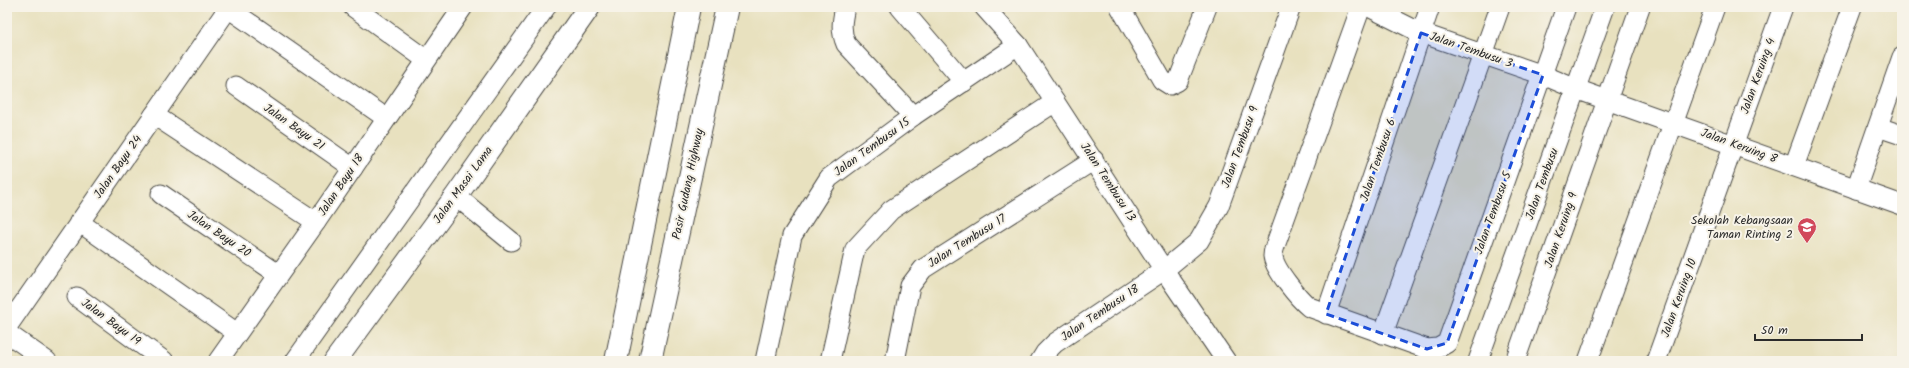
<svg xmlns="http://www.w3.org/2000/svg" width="1909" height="368" viewBox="0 0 1909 368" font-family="Kalam,sans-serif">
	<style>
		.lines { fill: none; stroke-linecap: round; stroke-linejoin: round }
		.minor-casing { stroke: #474641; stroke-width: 21 }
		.major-casing { stroke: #474641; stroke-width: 24 }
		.highway-casing { stroke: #474641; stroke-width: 24 }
		.minor { stroke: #fff; stroke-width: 19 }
		.major { stroke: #fff; stroke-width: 22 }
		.highway { stroke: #fff; stroke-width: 22 }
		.marked { fill: #1d4ed8; fill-opacity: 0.2; stroke: #1d4ed8; stroke-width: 3; stroke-dasharray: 8 5; stroke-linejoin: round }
		.labels { text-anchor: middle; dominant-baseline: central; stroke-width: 4; stroke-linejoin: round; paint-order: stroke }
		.street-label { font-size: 12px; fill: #2b2b2b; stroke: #f7f3e8 }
		.poi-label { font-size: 12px; fill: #2b2b2b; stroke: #f7f3e8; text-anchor: end }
	</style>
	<rect width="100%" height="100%" fill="#f7f3e8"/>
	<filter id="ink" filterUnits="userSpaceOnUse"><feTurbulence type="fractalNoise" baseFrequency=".025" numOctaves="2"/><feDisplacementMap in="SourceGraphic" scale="8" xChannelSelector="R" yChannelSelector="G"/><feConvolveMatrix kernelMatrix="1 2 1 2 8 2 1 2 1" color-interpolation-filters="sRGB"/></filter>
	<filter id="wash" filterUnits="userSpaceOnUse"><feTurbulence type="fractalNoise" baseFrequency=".012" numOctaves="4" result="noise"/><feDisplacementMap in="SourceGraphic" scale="16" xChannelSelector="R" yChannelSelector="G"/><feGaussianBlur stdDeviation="0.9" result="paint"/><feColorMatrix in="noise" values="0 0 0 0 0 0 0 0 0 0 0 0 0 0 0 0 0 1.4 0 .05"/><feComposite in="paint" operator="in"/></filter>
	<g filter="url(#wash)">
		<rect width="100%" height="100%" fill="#e8e1bf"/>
	</g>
	<g filter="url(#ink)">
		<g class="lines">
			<defs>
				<g id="minor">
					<path d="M353,7L425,59"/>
					<path d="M845,7C842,21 840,30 846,44L913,116"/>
					<path d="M900,7L964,82"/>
					<path d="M984,7L1018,45L1164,270L1226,361"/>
					<path d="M1120,7L1162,80L1170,85L1178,81L1207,7"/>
					<path d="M1361,7L1275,246C1274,249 1273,253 1273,256C1274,269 1299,299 1309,307L1427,349L1438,348L1447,343L1566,7"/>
					<path d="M1369,7L1421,33L1543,75L1576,89L1902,205"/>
					<path d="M228,8L386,118"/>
					<path d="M236,86L353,168"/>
					<path d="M154,115L316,222"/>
					<path d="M1878,127L1902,135"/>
					<path d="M1794,166L1852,7"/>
					<path d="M1856,189L1902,57"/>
					<path d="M161,194L278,274"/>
					<path d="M456,196L511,241"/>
					<path d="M79,222L237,333"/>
					<path d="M77,297L164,361"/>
					<path d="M1326,314L1430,7"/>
					<path d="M7,327L229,7"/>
					<path d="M7,333L47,361"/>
					<path d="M1383,334L1500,7"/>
					<path d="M218,361L316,222L463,7"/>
					<path d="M295,361L546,7"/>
					<path d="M765,361L792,236L829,178L913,116L1018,45"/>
					<path d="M830,361L855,249L891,210L1055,102"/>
					<path d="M895,361L910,286L923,269L1094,160"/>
					<path d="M1040,361L1045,353L1055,343L1164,270L1199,241L1219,206L1291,7"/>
					<path d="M1478,361L1605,7"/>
					<path d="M1515,361L1640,7"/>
					<path d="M1588,361L1715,7"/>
					<path d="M1656,361L1783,7"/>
				</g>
				<path id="major" d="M335,361L456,196L589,7"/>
				<g id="highway">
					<path d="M616,361L689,7"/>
					<path d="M650,361L727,7"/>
				</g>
			</defs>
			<use href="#minor" class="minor-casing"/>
			<use href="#major" class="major-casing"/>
			<use href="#highway" class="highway-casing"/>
			<use href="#minor" class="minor"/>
			<use href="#major" class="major"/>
			<use href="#highway" class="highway"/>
		</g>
	</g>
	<path class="marked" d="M1421,33L1543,75L1447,343L1427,349L1326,314Z"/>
	<defs>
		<symbol id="school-pin" viewBox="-11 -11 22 30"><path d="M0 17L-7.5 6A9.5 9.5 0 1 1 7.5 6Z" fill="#d1495b" stroke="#f7f3e8"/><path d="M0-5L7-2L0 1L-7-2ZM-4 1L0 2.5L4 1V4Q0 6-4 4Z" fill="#fff"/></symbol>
	</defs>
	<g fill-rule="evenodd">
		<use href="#school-pin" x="1796" y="216" width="22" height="30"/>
	</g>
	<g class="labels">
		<g class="street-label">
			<text transform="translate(1471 50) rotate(19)">Jalan Tembusu 3</text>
			<text transform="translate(1758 76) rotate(-70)">Jalan Keruing 4</text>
			<text transform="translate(294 127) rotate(35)">Jalan Bayu 21</text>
			<text transform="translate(1739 146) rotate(20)">Jalan Keruing 8</text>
			<text transform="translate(872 147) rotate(-36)">Jalan Tembusu 15</text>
			<text transform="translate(1240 147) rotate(-70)">Jalan Tembusu 9</text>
			<text transform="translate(1378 160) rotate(-71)">Jalan Tembusu 6</text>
			<text transform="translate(118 167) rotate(-55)">Jalan Bayu 24</text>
			<text transform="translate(1108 182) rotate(57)">Jalan Tembusu 13</text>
			<text transform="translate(688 184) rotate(-78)">Pasir Gudang Highway</text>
			<text transform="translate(1542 184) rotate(-70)">Jalan Tembusu</text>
			<text transform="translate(341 185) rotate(-56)">Jalan Bayu 18</text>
			<text transform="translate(463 185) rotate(-54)">Jalan Masai Lama</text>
			<text transform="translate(1493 213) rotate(-70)">Jalan Tembusu 5</text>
			<text transform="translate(1561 230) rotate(-71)">Jalan Keruing 9</text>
			<text transform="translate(219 234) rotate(34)">Jalan Bayu 20</text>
			<text transform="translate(967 241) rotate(-32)">Jalan Tembusu 17</text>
			<text transform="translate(1679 298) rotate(-70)">Jalan Keruing 10</text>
			<text transform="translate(1100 313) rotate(-34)">Jalan Tembusu 18</text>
			<text transform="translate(111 322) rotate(36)">Jalan Bayu 19</text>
		</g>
		<g class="poi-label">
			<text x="1793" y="220">Sekolah Kebangsaan<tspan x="1793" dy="14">Taman Rinting 2</tspan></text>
		</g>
	</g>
	<rect width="1909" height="368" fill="none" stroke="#f7f3e8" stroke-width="24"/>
	<path d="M1755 334v6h107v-6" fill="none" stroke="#2b2b2b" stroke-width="2"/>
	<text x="1761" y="334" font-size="12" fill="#2b2b2b" stroke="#f7f3e8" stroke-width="3" paint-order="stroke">50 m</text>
</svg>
